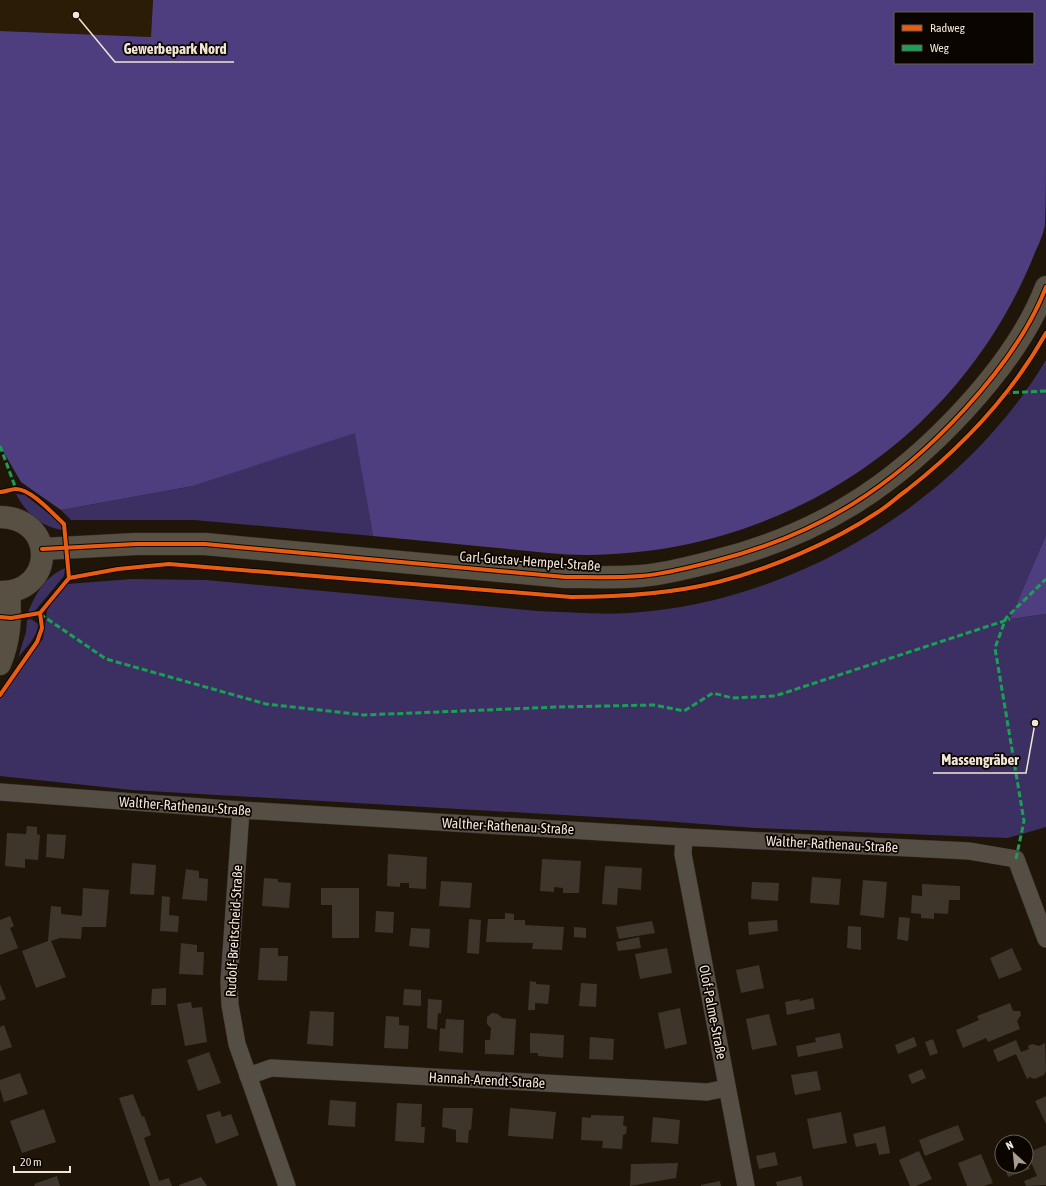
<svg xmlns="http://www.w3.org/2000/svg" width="1046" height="1186" viewBox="0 0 1046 1186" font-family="'Asap Condensed',sans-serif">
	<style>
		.built { fill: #2b1c05 }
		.green { fill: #3c3062 }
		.forest { fill: #4e3d7f; fill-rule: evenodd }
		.building { fill: #3e362b }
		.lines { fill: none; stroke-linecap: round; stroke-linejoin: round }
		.street-casing { stroke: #373028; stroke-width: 18 }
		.secondary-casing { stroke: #373028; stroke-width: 23 }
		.street { stroke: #554e44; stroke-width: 17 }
		.secondary { stroke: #585043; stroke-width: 22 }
		.quiet { stroke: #1a9f57; stroke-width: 3; stroke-dasharray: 6 3; stroke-linecap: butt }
		.cycleway-casing { stroke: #0b0500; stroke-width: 6 }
		.cycleway { stroke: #e95d12; stroke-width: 4 }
		.labels { text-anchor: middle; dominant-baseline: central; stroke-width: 3.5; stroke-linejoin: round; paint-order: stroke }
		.street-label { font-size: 14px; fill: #f1e5d6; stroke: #0b0500 }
		.leader { fill: none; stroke: #f1e5d6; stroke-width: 1.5 }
		.callout-dot { fill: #f1e5d6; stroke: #0b0500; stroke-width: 1.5 }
		.callout-label { font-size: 15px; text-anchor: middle; font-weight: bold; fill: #f1e5d6; stroke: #0b0500; stroke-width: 3.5; stroke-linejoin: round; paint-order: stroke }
	</style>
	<rect width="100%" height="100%" fill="#1f1609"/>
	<path class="built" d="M0,0H153L151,37L0,31Z"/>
	<g class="green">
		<path d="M1046,360V535L1010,619L1046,614V827L1008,838L755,828L649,820L132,790L0,776V695L43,639L47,611L51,603L67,584L132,579L206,580L537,611C568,612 599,615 630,613C794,603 962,501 1046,360Z"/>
		<path d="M356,432L373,536L194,520H71L61,510L193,486Z"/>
		<path d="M16,494L25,495L57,520L61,525L62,530C40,526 26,513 16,494Z"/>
		<path d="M65,568L64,576L34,612H28C36,593 45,577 65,568Z"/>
		<path d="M31,619L38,624C38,637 25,648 18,658L26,632L27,620Z"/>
	</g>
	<g class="forest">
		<path d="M153,0H1046C1046,52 1046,105 1046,157C1046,175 1046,209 1045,225C1043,237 1036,249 1032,260C1011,310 982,356 946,396C854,498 723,554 587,555C557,555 528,551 498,548C456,544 415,540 373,536L355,433L193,486L61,510L21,482L0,446V31L151,37ZM895,13H1033V63H895Z"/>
		<path d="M1046,535V614L1010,619Z"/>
	</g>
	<g class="building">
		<path d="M27,826L37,827V834L40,835L38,860L25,859V868L5,866L7,833L26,834Z"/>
		<path d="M47,834L66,835L64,859L46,857Z"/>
		<path d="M388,854L427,857L426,889L409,888V883H400V887L387,886Z"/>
		<path d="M542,859L581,861L579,893H563V888L554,887V892L540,891Z"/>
		<path d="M132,863L156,865L154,895L130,894Z"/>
		<path d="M605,866L642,868L641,890L618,888L617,905L602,904Z"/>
		<path d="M186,869L199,871V878L208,879L207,901L182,899Z"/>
		<path d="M812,877L841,879L839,905L810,903Z"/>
		<path d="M264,878L278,879V882L291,883L289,908L262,906Z"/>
		<path d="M863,880L887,882L884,918L860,915Z"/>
		<path d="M441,881L472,883L470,908L439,906Z"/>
		<path d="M752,882L779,883L778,901L751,899Z"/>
		<path d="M922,884L960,886V900H949L948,914L934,913V919L921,918V914L911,913L912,895L922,896Z"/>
		<path d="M83,888L109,890L106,927H82L81,939L60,938L51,941L66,977L36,988L22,951L48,941L51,906L61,907V914L82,916Z"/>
		<path d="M321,888H359V938H332V905H321Z"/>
		<path d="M162,896L170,897L169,915L179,916L178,932L160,931Z"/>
		<path d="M376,911L394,912L393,933L375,932Z"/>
		<path d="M505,913L514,914V920H525V925L564,927L562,950L532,949L533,943L486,942L488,919H505Z"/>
		<path d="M10,916L14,926L10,928L18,948L0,955V920Z"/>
		<path d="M899,917L910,918L908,941L897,939Z"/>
		<path d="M469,919L481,920L479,954L467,953Z"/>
		<path d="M777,920L778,931L749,935L748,922Z"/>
		<path d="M652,921L655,933L619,939L616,927Z"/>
		<path d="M848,926L861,927V950L847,948Z"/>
		<path d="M574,927L586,928V938L574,937Z"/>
		<path d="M411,928L430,929L429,948L409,946Z"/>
		<path d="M639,937L641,948L618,951L616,942Z"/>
		<path d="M181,943L197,945V952H204L203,975L179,974Z"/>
		<path d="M260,948H278V956H288L287,981L258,980Z"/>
		<path d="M667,948L672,973L640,979L635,954Z"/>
		<path d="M1012,948L1022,970L999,979L990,958Z"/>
		<path d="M759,965L764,988L741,993L736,970Z"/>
		<path d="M530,981L536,982V984L550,985L548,1004L535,1003V1010H528Z"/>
		<path d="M581,983L597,984L596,1007L579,1006Z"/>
		<path d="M0,984L6,999L0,1001Z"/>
		<path d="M166,988V1005H151L152,989Z"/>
		<path d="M404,989L421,990V1006L403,1005Z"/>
		<path d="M813,998L815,1009L787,1015L785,1002L799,999L800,1001Z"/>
		<path d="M428,999L442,1000L441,1014L438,1013L437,1030L427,1028Z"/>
		<path d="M191,1002L192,1008L202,1007L207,1042L185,1046L177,1004Z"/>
		<path d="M1010,1003L1013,1011H1020L1021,1015L1017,1021L1020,1029L988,1042L986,1038L963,1048L956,1030L979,1020L977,1016Z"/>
		<path d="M680,1008L687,1044L665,1049L658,1013Z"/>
		<path d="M310,1011L334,1012L333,1046L307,1044Z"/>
		<path d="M492,1013L498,1014L502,1018L516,1019L514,1055L485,1054V1040H490L491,1028L487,1024V1017Z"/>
		<path d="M769,1014L777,1045L752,1050L746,1019Z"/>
		<path d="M386,1016L399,1017V1025L409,1026L408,1049L384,1048Z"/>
		<path d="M446,1019L464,1020L463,1053L439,1051L440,1028L445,1029Z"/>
		<path d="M4,1025L12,1047L0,1051V1027Z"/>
		<path d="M530,1033L564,1035L563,1058L538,1056V1053H530Z"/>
		<path d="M840,1033L843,1048L798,1057L796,1046L816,1042L815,1038Z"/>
		<path d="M590,1037L614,1039L613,1060L589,1059Z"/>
		<path d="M914,1037L917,1046L898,1054L895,1045Z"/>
		<path d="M933,1039L938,1053L930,1056L925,1042Z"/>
		<path d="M1016,1040L1021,1052L1029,1049L1028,1046L1032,1044L1039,1046L1045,1043L1046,1071L1044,1075L1034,1079L1030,1077L1027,1079L1016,1054L998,1062L993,1050Z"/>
		<path d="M209,1052L221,1083L198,1091L187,1060Z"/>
		<path d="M922,1069L926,1078L912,1084L908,1075Z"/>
		<path d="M817,1071L821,1090L795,1095L791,1075Z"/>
		<path d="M20,1073L28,1094L4,1102L0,1089V1080Z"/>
		<path d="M133,1094L142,1117L144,1116L151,1135L144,1138L159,1181L169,1178L172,1186H150L119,1098Z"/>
		<path d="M1046,1096V1124L1035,1101Z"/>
		<path d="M330,1100L356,1102L355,1127L328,1125Z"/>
		<path d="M397,1103L422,1104L421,1127H425L424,1143L395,1141Z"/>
		<path d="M443,1108H473L471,1130H469L468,1143L456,1142V1130L442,1127Z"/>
		<path d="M510,1108L556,1112L553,1139L508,1136Z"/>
		<path d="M44,1109L56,1142L22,1153L10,1121Z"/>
		<path d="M220,1111L222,1117L231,1114L239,1135L216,1144L206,1115Z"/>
		<path d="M841,1112L847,1143L813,1149L807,1119Z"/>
		<path d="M591,1115L624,1116L623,1125L627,1127L626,1134L623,1135L622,1149L602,1148L603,1141L581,1140L582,1117L591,1118Z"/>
		<path d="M653,1117L680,1120L678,1144L651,1142Z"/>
		<path d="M958,1125L964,1140L925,1156L919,1140Z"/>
		<path d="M885,1126L890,1153L879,1155L876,1143L856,1147L853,1134Z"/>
		<path d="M1046,1145V1185L1026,1186L1024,1181L1037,1176L1027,1153Z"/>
		<path d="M919,1151L932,1179L916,1186H910L899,1160Z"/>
		<path d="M775,1152L778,1165L759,1169L756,1156Z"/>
		<path d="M981,1154L993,1183L984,1186H967L958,1163Z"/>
		<path d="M1026,1161L1030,1169L1008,1177L1004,1166H1026Z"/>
		<path d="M678,1163L676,1178L630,1186L631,1164Z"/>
		<path d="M57,1176L60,1186H35L34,1184Z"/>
		<path d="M801,1176L803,1186H777L776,1182Z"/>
		<path d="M201,1177L207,1186H179V1185Z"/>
		<path d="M720,1181L721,1186H701V1185Z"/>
	</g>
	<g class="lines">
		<defs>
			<g id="street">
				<path d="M0,792L241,810L684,837L969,851L1016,859L1046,939"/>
				<path d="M241,810L229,982L230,1005L237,1044L287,1186"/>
				<path d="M684,837L683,854L746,1186"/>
				<path d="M248,1076L271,1068L707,1092L727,1088"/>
			</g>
			<g id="secondary">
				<path d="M0,517C57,518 55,593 0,592"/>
				<path d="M42,549L136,544H205L565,577C590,577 616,578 641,576C666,574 691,567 715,561C818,535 893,487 964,410C997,374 1029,332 1046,287"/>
				<path d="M0,664C10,640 11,618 9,592"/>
			</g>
		</defs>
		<use href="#street" class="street-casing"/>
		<use href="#secondary" class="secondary-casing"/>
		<use href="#street" class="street"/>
		<use href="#secondary" class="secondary"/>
		<g class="quiet">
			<path d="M1004,393L1046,391"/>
			<path d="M0,446L16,489"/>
			<path d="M40,614L106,659L266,704L364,715L558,707L654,705L684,711L713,693L732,698L775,696L1010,619"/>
			<path d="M1016,859L1024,821L995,648L1006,618L1046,579"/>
		</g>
		<defs>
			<g id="cycleway">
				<path d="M0,492C5,492 11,489 16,489C31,489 53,514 64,524L69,578"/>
				<path d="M42,549L136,544H205L565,577C590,577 616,578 641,576C666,574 691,567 715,561C818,535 893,487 964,410C997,374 1029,332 1046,287"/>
				<path d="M0,617L11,618L40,613L69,578L118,569L169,564L571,597C620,597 670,594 718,582C770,569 833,542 878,512C888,506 897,497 907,490C962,447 1012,394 1046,333"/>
				<path d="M0,695L37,642L42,628L40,613"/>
			</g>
		</defs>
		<use href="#cycleway" class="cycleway-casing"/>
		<use href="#cycleway" class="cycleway"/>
	</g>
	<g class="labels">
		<g class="street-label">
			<text transform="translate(530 561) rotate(4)">Carl-Gustav-Hempel-Straße</text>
			<text transform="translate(185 806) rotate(4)">Walther-Rathenau-Straße</text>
			<text transform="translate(508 826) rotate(3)">Walther-Rathenau-Straße</text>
			<text transform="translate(832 844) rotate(3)">Walther-Rathenau-Straße</text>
			<text transform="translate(234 931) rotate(-87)">Rudolf-Breitscheid-Straße</text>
			<text transform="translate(713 1012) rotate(79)">Olof-Palme-Straße</text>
			<text transform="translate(487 1080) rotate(3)">Hannah-Arendt-Straße</text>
		</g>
	</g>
	<path class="leader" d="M76 15L115 62H234M1035 723L1026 773H933"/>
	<g class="callout-dot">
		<circle cx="76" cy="15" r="4"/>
		<circle cx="1035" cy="723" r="4"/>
	</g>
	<g class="callout-label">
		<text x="175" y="54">Gewerbepark Nord</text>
		<text x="980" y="765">Massengräber</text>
	</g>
	<rect x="894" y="12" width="140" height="52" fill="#0b0500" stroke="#675f56"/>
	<rect x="902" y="25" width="20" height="6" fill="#e95d12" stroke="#675f56"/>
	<text x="930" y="32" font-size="12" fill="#f1e5d6">Radweg</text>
	<rect x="902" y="45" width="20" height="6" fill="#1a9f57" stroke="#675f56"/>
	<text x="930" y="52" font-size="12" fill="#f1e5d6">Weg</text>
	<g transform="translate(1014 1154) rotate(333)"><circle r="19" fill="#0b0500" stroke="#675f56"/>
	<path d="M0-3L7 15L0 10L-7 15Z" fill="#a89d8e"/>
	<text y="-6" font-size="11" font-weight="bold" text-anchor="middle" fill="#f1e5d6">N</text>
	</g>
	<path d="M14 1166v6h56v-6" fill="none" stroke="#f1e5d6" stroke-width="2"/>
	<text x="20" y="1166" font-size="12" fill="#f1e5d6" stroke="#0b0500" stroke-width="3" paint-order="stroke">20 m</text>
</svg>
